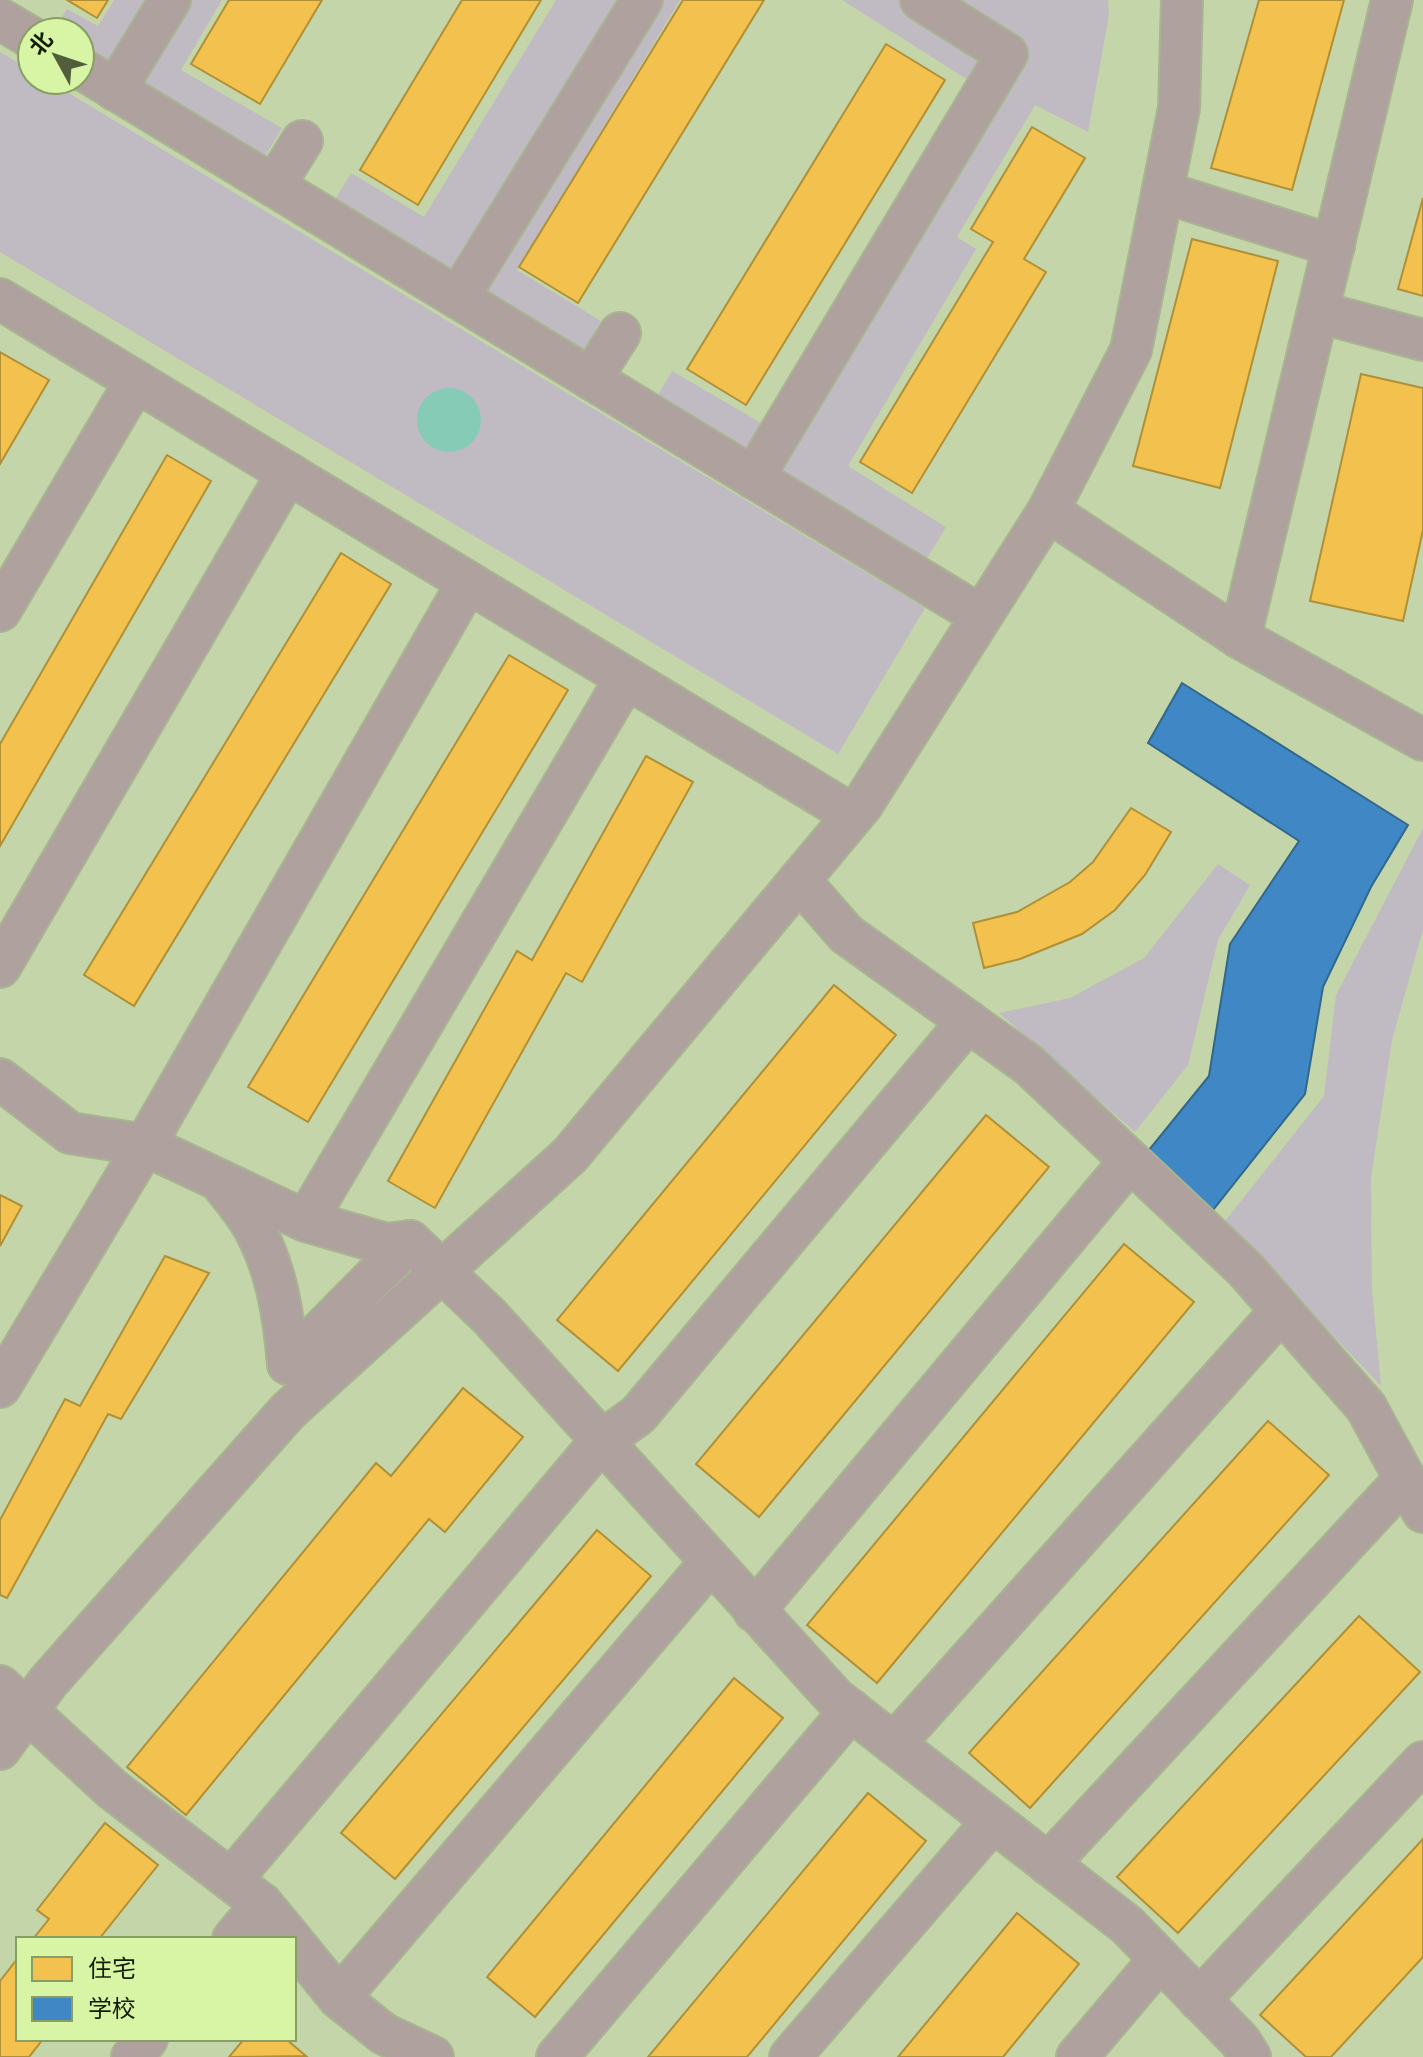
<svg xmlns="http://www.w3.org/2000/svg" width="1423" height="2057" viewBox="0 0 1423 2057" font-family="'Source Sans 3','Noto Sans SC',sans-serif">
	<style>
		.green { fill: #c0bbc2 }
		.water { fill: #86cbb6 }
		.homes { fill: #f2c14e; stroke: #af9037; stroke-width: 2 }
		.schools { fill: #3f88c5; stroke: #32688a; stroke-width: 2 }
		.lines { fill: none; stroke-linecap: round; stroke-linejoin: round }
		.street-casing { stroke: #a8b492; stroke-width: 44 }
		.street { stroke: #aea19e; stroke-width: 40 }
	</style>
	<rect width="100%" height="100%" fill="#c5d5aa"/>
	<g class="green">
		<path d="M114,0H222L181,70L282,128L260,165L80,55V32H53L67,9L98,26Z"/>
		<path d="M556,0H680L517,270L601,321L580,357L331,206L351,173L424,217Z"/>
		<path d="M842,0H932L984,55L1007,87L945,0H1108L1109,15L1088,132L1035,105L957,237L976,249L848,466L946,527L922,567L652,405L672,371L765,425L968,80Z"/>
		<path d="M0,52L32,71V80H47L925,608L838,754L0,252Z"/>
		<path d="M1423,828V930L1392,1040L1371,1178L1372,1290L1381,1386L1225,1221L1324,1096L1336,995Z"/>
		<path d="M1218,864L1250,885L1218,940L1188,1065L1135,1132L999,1013L1070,998L1144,958Z"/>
	</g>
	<circle class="water" cx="449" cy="420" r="32"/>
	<g class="homes">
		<path d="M67,0H108L97,18Z"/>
		<path d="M229,0H322L260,104L191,64Z"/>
		<path d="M462,0H541L418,205L360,170Z"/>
		<path d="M683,0H764L578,303L519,267Z"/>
		<path d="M1259,0H1344L1292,190L1211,168Z"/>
		<path d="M886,44L945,80L746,405L687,369Z"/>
		<path d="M1032,127L1085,158L1024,259L1046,272L912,493L860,462L993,242L971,229Z"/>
		<path d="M1423,198V296L1398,289Z"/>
		<path d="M1192,239L1278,261L1220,488L1133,466Z"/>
		<path d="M0,352L49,380L0,464Z"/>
		<path d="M1361,374L1423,388V530L1403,621L1310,601Z"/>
		<path d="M167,455L211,481L0,846V744Z"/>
		<path d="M341,553L391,584L134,1006L84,975Z"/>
		<path d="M509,655L568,690L308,1122L248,1087Z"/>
		<path d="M646,756L693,782L582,982L566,973L435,1208L388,1181L517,951L532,960Z"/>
		<path d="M1131,808L1171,832L1145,875L1115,910L1082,934L1020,959L984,968L973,923L1017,912L1070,882L1093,862Z"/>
		<path d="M834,985L896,1035L618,1371L557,1320Z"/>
		<path d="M986,1115L1049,1167L759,1517L696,1464Z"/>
		<path d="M0,1195L22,1206L0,1246Z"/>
		<path d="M1124,1244L1194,1302L877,1683L807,1625Z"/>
		<path d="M165,1256L209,1273L121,1419L108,1414L7,1598L0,1595V1520L65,1399L80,1406Z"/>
		<path d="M463,1388L523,1437L445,1532L429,1519L186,1815L127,1767L376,1463L391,1476Z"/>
		<path d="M1268,1421L1329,1475L1030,1808L969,1753Z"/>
		<path d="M597,1530L651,1576L395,1879L341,1833Z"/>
		<path d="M1359,1616L1420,1672L1178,1933L1117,1877Z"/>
		<path d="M734,1678L783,1718L535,2017L487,1977Z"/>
		<path d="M868,1793L926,1841L747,2057H648Z"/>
		<path d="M105,1823L158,1865L99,1939H33L49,1919L37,1910Z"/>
		<path d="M1423,1839V1957L1331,2057H1306L1260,2015Z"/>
		<path d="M1017,1913L1079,1964L1003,2057H898Z"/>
		<path d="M18,1958V2039H43L29,2057H0V1981Z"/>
		<path d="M244,2039H286L306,2056L229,2057Z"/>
	</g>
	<path class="schools" d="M1182,683L1408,825L1371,887L1323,987L1305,1094L1213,1210L1149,1150L1209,1076L1230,944L1299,841L1148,743Z"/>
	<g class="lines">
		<defs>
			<g id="street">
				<path d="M0,19L32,38"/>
				<path d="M80,68L981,616"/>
				<path d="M115,90L170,0"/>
				<path d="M274,186L302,141"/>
				<path d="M1163,192L1334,246"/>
				<path d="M458,298L642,0"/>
				<path d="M0,299L853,815"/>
				<path d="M1318,312L1423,340"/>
				<path d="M591,379L620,333"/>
				<path d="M753,478L1007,54L921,0"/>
				<path d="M1048,511L1240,638L1423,740"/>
				<path d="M0,611L134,384L139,383"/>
				<path d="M1240,638L1392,0"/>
				<path d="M799,880L846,934L1029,1065L1245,1269L1366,1407L1423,1512"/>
				<path d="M0,967L286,476L290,474"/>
				<path d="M0,1079L70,1133L145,1145L306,1221L386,1244L410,1241L489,1316L835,1698L1127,1925L1240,2041L1250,2057"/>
				<path d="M222,1184C233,1198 247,1214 255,1230C277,1271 284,1318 288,1364"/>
				<path d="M306,1221L626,678"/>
				<path d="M288,1364L410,1241"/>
				<path d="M0,1387L145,1145L468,582"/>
				<path d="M754,1611L1130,1161"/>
				<path d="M0,1686L112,1789L262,1904L291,1939"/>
				<path d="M894,1744L1281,1311"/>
				<path d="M0,1749L48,1682L288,1411L570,1155L862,805L1048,511L1131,350L1179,108L1182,0"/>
				<path d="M1048,1864L1405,1479"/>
				<path d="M231,1880L600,1442L638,1415L968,1021"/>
				<path d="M233,1939L262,1904"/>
				<path d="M294,1943L339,1998L384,2034L433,2057"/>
				<path d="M339,1998L710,1563"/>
				<path d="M1199,2000L1423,1762"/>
				<path d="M132,2057L147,2039"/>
				<path d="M557,2057L851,1710"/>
				<path d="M790,2057L993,1821"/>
				<path d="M1077,2057L1160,1959"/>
			</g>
		</defs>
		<use href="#street" class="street-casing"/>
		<use href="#street" class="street"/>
	</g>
	<rect x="16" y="1937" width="280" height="104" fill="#d7f5a4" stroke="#889e62" stroke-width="2"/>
	<rect x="32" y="1957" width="40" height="24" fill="#f2c14e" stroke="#889e62" stroke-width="2"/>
	<text x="88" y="1977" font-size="24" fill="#121c00">住宅</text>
	<rect x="32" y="1997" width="40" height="24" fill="#3f88c5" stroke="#889e62" stroke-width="2"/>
	<text x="88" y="2017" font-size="24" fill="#121c00">学校</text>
	<g transform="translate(56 56) rotate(310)"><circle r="38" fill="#d7f5a4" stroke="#889e62" stroke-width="2"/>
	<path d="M0-6L14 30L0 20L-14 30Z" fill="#515d3b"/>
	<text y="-12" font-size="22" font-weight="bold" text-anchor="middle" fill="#121c00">北</text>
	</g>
</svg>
